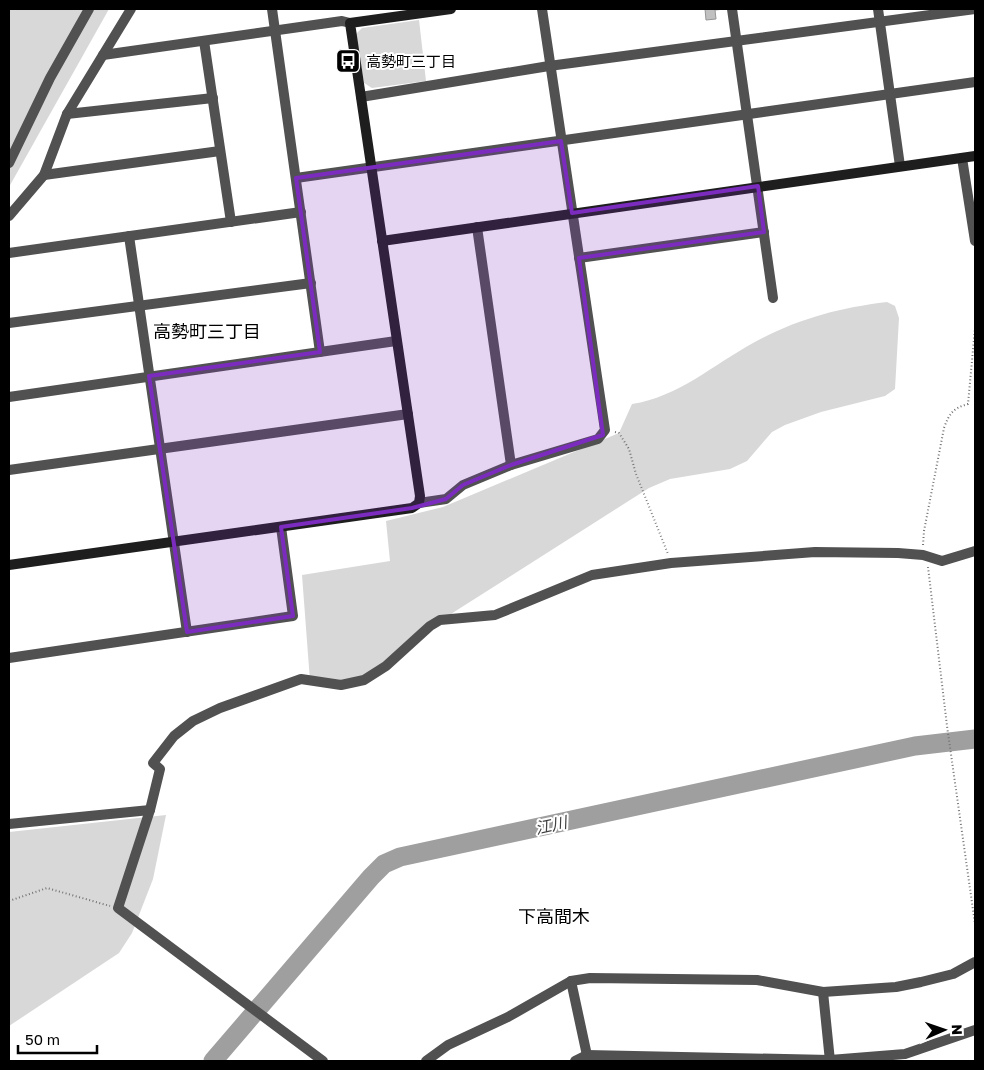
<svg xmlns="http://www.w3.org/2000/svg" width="984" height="1070" viewBox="0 0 984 1070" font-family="'Golos Text','Noto Sans JP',sans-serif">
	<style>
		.green { fill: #d8d8d8 }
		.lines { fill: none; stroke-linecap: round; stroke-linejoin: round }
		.river { stroke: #9f9f9f; stroke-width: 19 }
		.building { fill: #c0c0c0; stroke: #959595 }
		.path { stroke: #737373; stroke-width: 2; stroke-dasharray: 1 2.5; stroke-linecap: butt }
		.street { stroke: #515151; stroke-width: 10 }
		.secondary { stroke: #1e1e1e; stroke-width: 10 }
		.marked { fill: #7b2cbf; fill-opacity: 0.2; stroke: #7b2cbf; stroke-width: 4; stroke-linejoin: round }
		.labels { text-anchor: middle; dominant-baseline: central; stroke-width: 4; stroke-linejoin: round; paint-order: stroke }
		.poi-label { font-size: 15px; fill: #000; stroke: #fff; text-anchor: start }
		.water-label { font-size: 16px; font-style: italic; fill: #404040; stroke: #fff }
		.quarter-label { font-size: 18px; fill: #000; stroke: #fff }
	</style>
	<rect width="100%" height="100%" fill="#fff"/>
	<g class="green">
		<path d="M9,9H109L9,187Z"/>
		<path d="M419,20L426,81L372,88L364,83L356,34L362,28Z"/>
		<path d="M887,302L895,306L899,318L895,389L885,396L821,412L785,425L772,432L747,461L730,469L670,479L649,488L454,612L364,680L310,681L302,575L390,561L386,521L443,507L619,433L632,404C678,397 713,365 753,343C797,319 838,308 887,302Z"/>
		<path d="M166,815L153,879L132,933L119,953L9,1026V832Z"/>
	</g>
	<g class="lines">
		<path class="river" d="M213,1061L371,877L384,864L400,857L915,746L975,739"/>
	</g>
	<path class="building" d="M705,9H725L715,10L716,19L706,20Z"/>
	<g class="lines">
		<g class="path">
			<path d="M615,432L619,433L629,449L636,474L668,554"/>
			<path d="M923,545L924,531L944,428C949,414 953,408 968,404L975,328"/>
			<path d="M928,567L947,726L975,924"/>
			<path d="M9,901L47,888L110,906"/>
		</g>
		<g class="street">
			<path d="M272,9L320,352"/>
			<path d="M732,9L773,298"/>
			<path d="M878,9L900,166"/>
			<path d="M204,41L231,222"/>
			<path d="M103,55L342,21L350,23"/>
			<path d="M361,97L549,66L975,9"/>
			<path d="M67,114L213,98"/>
			<path d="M962,158L975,241"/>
			<path d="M9,163L50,78L89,9"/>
			<path d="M44,175L220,151"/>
			<path d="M296,178L975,82"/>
			<path d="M9,216L44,175L67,114L131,9"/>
			<path d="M477,227L511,465"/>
			<path d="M129,236L187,632"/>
			<path d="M9,253L301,212"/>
			<path d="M579,258L764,232"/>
			<path d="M9,323L311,283"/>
			<path d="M9,397L396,341"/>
			<path d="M9,470L408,414"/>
			<path d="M419,503L446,499L463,485L511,465L598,439L605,430L542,9"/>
			<path d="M9,658L293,616L281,527"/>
			<path d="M9,824L150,810"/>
			<path d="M571,981L588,1060"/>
			<path d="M823,992L830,1061"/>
			<path d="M323,1061L118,908L150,810L160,769L153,763L174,736L193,721L220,708L301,679L341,685L364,680L386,666L430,626L440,620L495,615L592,575L671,563L815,552L898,553L923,555L942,561L975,551"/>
			<path d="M426,1061L448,1045L508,1017L571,981L590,978L757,980L823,992L896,987L921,982L953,974L975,962"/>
			<path d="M575,1061L587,1055L830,1060L905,1054L975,1030"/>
		</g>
		<g class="secondary">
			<path d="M382,241L975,156"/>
			<path d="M9,565L412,508L419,503L420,496L350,23L451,9"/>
		</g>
	</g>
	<path class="marked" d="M561,141L572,213L758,186L764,232L579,258L603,435L511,465L463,485L446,499L412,508L281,527L293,616L187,632L149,376L320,352L296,178Z"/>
	<defs>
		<symbol id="bus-square" viewBox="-11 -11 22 22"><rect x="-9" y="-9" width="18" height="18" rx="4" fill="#000" stroke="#fff"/><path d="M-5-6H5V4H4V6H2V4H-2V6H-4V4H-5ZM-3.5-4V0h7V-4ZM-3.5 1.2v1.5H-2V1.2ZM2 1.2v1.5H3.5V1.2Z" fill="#fff"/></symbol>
	</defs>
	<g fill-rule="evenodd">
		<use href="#bus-square" x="334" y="47" width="28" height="28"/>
	</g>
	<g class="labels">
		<g class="poi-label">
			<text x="366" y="61">高勢町三丁目</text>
		</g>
		<g class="water-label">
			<text transform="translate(551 825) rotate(-12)">江川</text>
		</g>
		<g class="quarter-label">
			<text x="207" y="331">高勢町三丁目</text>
			<text x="554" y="916">下高間木</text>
		</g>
	</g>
	<rect width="984" height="1070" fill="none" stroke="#000000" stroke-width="20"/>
	<g transform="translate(944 1030) rotate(88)" stroke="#ffffff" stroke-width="4" paint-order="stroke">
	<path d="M0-4L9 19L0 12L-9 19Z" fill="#000000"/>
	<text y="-8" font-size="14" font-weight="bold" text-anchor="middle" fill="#000000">N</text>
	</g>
	<path d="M18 1045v8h79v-8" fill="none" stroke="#000000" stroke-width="2.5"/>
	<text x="25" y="1045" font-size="15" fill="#000000" stroke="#ffffff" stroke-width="4" paint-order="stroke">50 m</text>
</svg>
